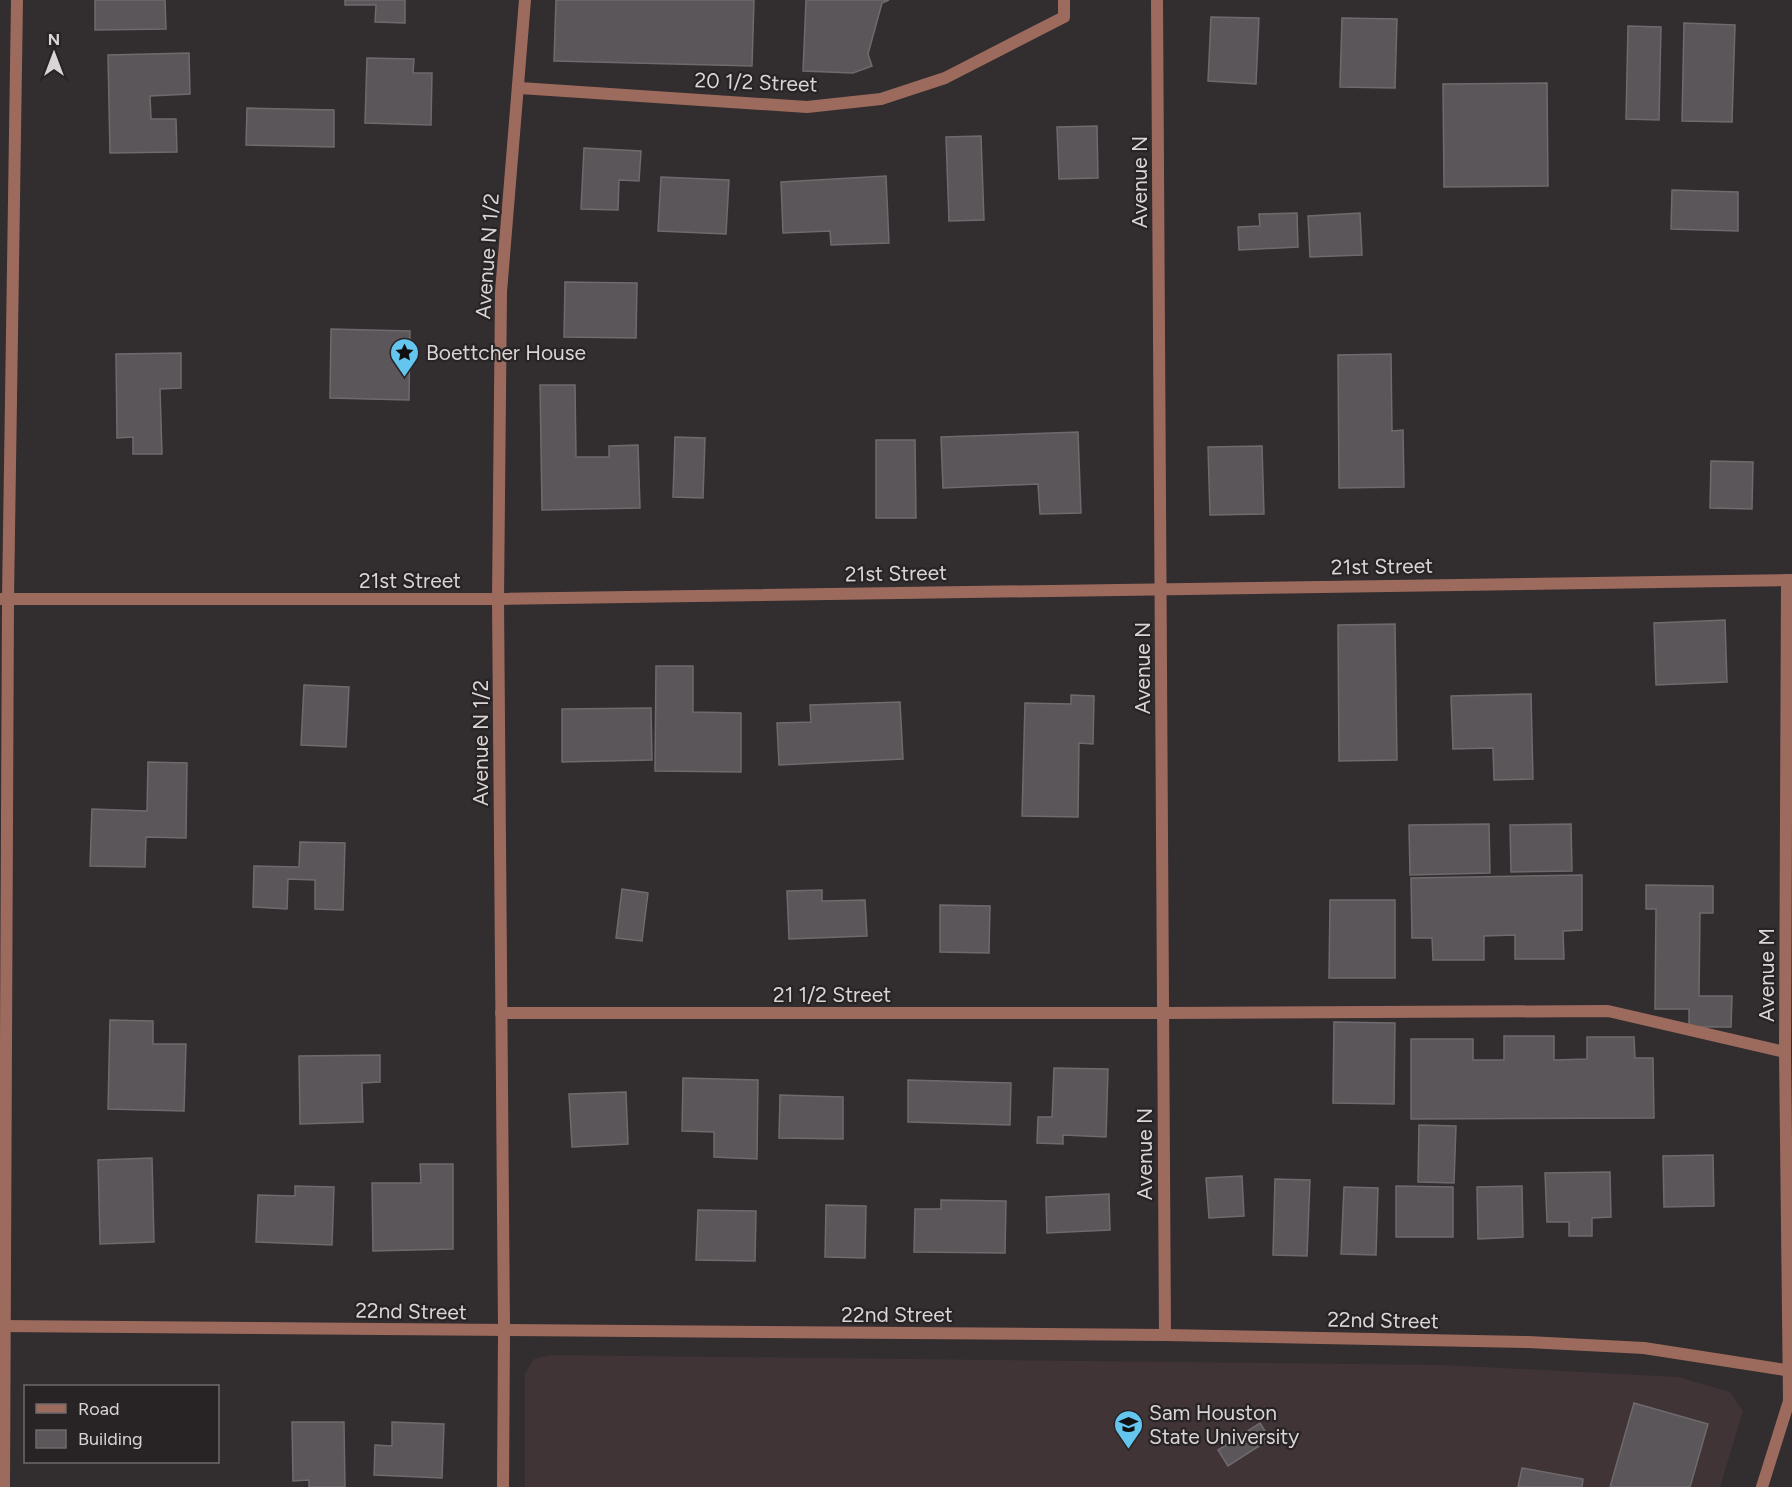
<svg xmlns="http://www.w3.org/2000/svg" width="1792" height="1487" viewBox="0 0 1792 1487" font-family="Figtree,sans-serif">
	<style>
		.built { fill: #403436 }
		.building { fill: #5b5659; stroke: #6f6a6d; stroke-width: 1.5 }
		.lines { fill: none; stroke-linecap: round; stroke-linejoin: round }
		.service { stroke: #9d6b5e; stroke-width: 12 }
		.minor { stroke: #9d6b5e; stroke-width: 12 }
		.labels { text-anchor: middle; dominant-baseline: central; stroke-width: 4.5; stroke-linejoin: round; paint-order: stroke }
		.street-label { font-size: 21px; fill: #d9d5d6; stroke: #282324 }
		.poi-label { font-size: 21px; fill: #d9d5d6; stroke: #282324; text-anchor: start }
	</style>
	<rect width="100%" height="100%" fill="#322d2e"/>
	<path class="built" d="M551,1355L1444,1365L1678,1377L1730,1392L1743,1411L1720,1487H525V1373L534,1359Z"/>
	<g class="building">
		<path d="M95,0H165L166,29L95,30Z"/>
		<path d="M345,0H405V23L375,22L376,5H345Z"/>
		<path d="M556,0H754L752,66L554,61Z"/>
		<path d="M806,0H889L882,3L868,54L872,66L853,73L803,71Z"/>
		<path d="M1211,17L1259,18L1256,84L1208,81Z"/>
		<path d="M1342,18L1397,19L1395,88L1340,87Z"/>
		<path d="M1684,23L1735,25L1732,122L1682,121Z"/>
		<path d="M1628,26L1661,27L1659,120L1626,119Z"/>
		<path d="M189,53L190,94L150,96L151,119H176L177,152L110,153L108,55Z"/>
		<path d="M367,58L414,59L413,73H432L431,125L365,123Z"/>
		<path d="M1547,83L1548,186L1444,187L1443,84Z"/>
		<path d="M247,108L334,110V147L246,145Z"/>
		<path d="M1097,126L1098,178L1059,179L1057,127Z"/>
		<path d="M981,136L984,220L949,221L946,137Z"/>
		<path d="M584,148L641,151L639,181L619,180L618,210L581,209Z"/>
		<path d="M886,176L889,243L831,245L830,231L783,233L781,182Z"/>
		<path d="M661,177L729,180L726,234L658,231Z"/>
		<path d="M1672,190L1738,192V231L1671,229Z"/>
		<path d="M1297,213L1298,247L1239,250L1238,227L1260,226L1259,214Z"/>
		<path d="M1360,213L1362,255L1310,257L1308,216Z"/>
		<path d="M565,282L637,283L636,338L564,337Z"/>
		<path d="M331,329L410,331L409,400L330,398Z"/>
		<path d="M181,353V388L160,389L162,454H133V437L117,438L116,354Z"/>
		<path d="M1391,354L1392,431L1403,430L1404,487L1339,488L1338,355Z"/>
		<path d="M540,385H575L576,457H609V446L638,445L640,508L542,510Z"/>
		<path d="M1078,432L1081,513L1040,514L1038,484L943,488L941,437Z"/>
		<path d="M675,437L705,438L703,498L673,497Z"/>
		<path d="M876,440H915L916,518H876Z"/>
		<path d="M1262,446L1264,514L1210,515L1208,447Z"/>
		<path d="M1711,461L1753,462L1752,509L1710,508Z"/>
		<path d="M1725,620L1727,682L1656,685L1654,623Z"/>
		<path d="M1395,624L1397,760L1339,761L1338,625Z"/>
		<path d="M656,666H693V712L741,713V772L655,771Z"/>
		<path d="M304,685L349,687L346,747L301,745Z"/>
		<path d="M1531,694L1533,779L1494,780L1493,748L1453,749L1451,696Z"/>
		<path d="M1071,695L1094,696L1093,744L1079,743L1078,817L1022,816L1025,703L1071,704Z"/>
		<path d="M900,702L903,759L779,765L777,723L811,722L810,705Z"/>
		<path d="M651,708L652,760L562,762V709Z"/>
		<path d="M148,762L187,763L186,838L146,837L145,867L90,866L92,809L147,811Z"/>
		<path d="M1489,824L1490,873L1410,875L1409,825Z"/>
		<path d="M1571,824L1572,871L1511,872L1510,825Z"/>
		<path d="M300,842L345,843L343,910L315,909V880L288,879L287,909L253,907L254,866L299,867Z"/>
		<path d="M1582,875V930L1563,931L1564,959H1515V935L1484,936V960H1433L1432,938H1412L1411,878Z"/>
		<path d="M1646,885L1713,886V913H1700L1699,996H1732L1731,1027H1689V1009H1655L1656,909H1646Z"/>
		<path d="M622,889L648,893L642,941L616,938Z"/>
		<path d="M822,890V901L865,900L867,936L789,939L787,891Z"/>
		<path d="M1330,900H1395V978H1329Z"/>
		<path d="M940,905L990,906L989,953L940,952Z"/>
		<path d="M110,1020L153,1021V1044H186L184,1111L108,1109Z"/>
		<path d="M1334,1022L1395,1023L1394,1104L1333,1103Z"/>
		<path d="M1504,1036H1554V1060L1587,1059V1037H1634L1635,1058H1653L1654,1118L1411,1119V1039H1473V1060H1504Z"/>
		<path d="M380,1055V1082L362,1083L363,1122L300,1124L299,1056Z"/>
		<path d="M1054,1068L1108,1069L1106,1137L1063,1135V1144L1037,1143L1038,1117H1052Z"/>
		<path d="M683,1078L758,1080L757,1159L714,1157V1132L682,1131Z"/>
		<path d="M908,1080L1011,1083L1010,1125L908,1122Z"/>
		<path d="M626,1092L628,1144L572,1147L569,1094Z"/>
		<path d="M780,1095L843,1097V1139L779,1138Z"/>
		<path d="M1419,1125L1456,1126L1454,1183L1418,1182Z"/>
		<path d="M1713,1155L1714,1206L1664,1207L1663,1156Z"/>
		<path d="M152,1158L154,1242L100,1244L98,1160Z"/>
		<path d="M420,1164H453V1249L373,1251L372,1183H421Z"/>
		<path d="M1610,1172L1611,1217L1592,1218V1236H1569V1222H1547L1545,1173Z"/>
		<path d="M1242,1176L1244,1216L1209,1218L1206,1178Z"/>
		<path d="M1275,1179L1310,1180L1307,1256L1273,1255Z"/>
		<path d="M295,1186L334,1187L332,1245L256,1242L258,1195L295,1196Z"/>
		<path d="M1396,1186L1453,1187V1237H1396Z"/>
		<path d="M1522,1186L1523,1237L1478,1239L1477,1187Z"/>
		<path d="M1344,1187L1378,1188L1376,1255L1341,1254Z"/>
		<path d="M1109,1194L1110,1230L1047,1233L1046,1197Z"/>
		<path d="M941,1200L1006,1201L1005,1253L914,1252L915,1209H941Z"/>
		<path d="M826,1205L866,1206L865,1258L825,1257Z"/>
		<path d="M698,1210L756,1211L755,1261L696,1260Z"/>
		<path d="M1634,1403L1708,1424L1690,1487H1610Z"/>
		<path d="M292,1422H344L345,1487H309V1480L293,1481Z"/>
		<path d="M392,1422L444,1424L442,1478L374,1475L375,1445L392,1446Z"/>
		<path d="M1260,1423L1270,1439L1228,1466L1218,1450Z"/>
		<path d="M1522,1468L1583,1479L1582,1487H1518Z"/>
	</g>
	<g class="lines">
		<path class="service" d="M1163,1013L1608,1011L1785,1052"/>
		<g class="minor">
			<path d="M1157,0L1165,1335"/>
			<path d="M520,88L807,107L881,99L945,78L1064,17V0"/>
			<path d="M0,599H498L1792,580"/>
			<path d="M501,1013H1163"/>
			<path d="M0,1326L1165,1335L1528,1342L1644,1348L1792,1371"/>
			<path d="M4,1487L8,599L17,0"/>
			<path d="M503,1487L504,1331L498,599L501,292L525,0"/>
			<path d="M1762,1487L1789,1401L1785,1052L1787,580"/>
		</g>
	</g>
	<defs>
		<symbol id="sight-pin" viewBox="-11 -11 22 30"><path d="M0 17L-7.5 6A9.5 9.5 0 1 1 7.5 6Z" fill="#64c5ee" stroke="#282324"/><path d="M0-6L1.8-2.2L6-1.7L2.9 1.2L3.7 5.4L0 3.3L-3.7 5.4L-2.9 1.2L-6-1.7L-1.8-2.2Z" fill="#111"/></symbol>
		<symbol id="university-pin" viewBox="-11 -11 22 30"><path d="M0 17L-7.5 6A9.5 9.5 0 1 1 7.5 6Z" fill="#64c5ee" stroke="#282324"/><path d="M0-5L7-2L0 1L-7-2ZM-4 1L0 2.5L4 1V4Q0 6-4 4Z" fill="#111"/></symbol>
	</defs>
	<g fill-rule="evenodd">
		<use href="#sight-pin" x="388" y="336" width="33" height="45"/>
		<use href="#university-pin" x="1112" y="1408" width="33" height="45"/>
	</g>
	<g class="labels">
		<g class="street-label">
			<text transform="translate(756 82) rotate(2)">20 1/2 Street</text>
			<text transform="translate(1139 182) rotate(-90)">Avenue N</text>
			<text transform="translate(487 256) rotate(-86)">Avenue N 1/2</text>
			<text transform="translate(1382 566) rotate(-1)">21st Street</text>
			<text transform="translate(896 573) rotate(-1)">21st Street</text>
			<text x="410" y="580">21st Street</text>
			<text transform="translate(1142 668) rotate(-90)">Avenue N</text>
			<text transform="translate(480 743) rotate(-90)">Avenue N 1/2</text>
			<text transform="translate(1766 975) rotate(-90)">Avenue M</text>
			<text x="832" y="994">21 1/2 Street</text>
			<text transform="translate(1144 1154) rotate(-90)">Avenue N</text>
			<text transform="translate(411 1311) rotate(1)">22nd Street</text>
			<text x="897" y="1314">22nd Street</text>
			<text transform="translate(1383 1320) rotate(1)">22nd Street</text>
		</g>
		<g class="poi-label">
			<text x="426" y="352">Boettcher House</text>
			<text x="1149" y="1412">Sam Houston<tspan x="1149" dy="24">State University</tspan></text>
		</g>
	</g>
	<rect x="24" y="1385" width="195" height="78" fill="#282324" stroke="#6f6a6b" stroke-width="1.5"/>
	<rect x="36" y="1404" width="30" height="9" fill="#9d6b5e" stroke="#6f6a6b" stroke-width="1.5"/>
	<text x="78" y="1415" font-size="18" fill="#d9d5d6">Road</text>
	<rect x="36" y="1430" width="30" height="18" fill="#5b5659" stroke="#6f6a6b" stroke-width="1.5"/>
	<text x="78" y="1445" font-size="18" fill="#d9d5d6">Building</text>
	<g transform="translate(54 54)" stroke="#282324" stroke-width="4.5" paint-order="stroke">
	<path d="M0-4.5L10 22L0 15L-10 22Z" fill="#d9d5d6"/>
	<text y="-9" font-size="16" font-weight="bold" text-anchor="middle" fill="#d9d5d6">N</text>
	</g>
</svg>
